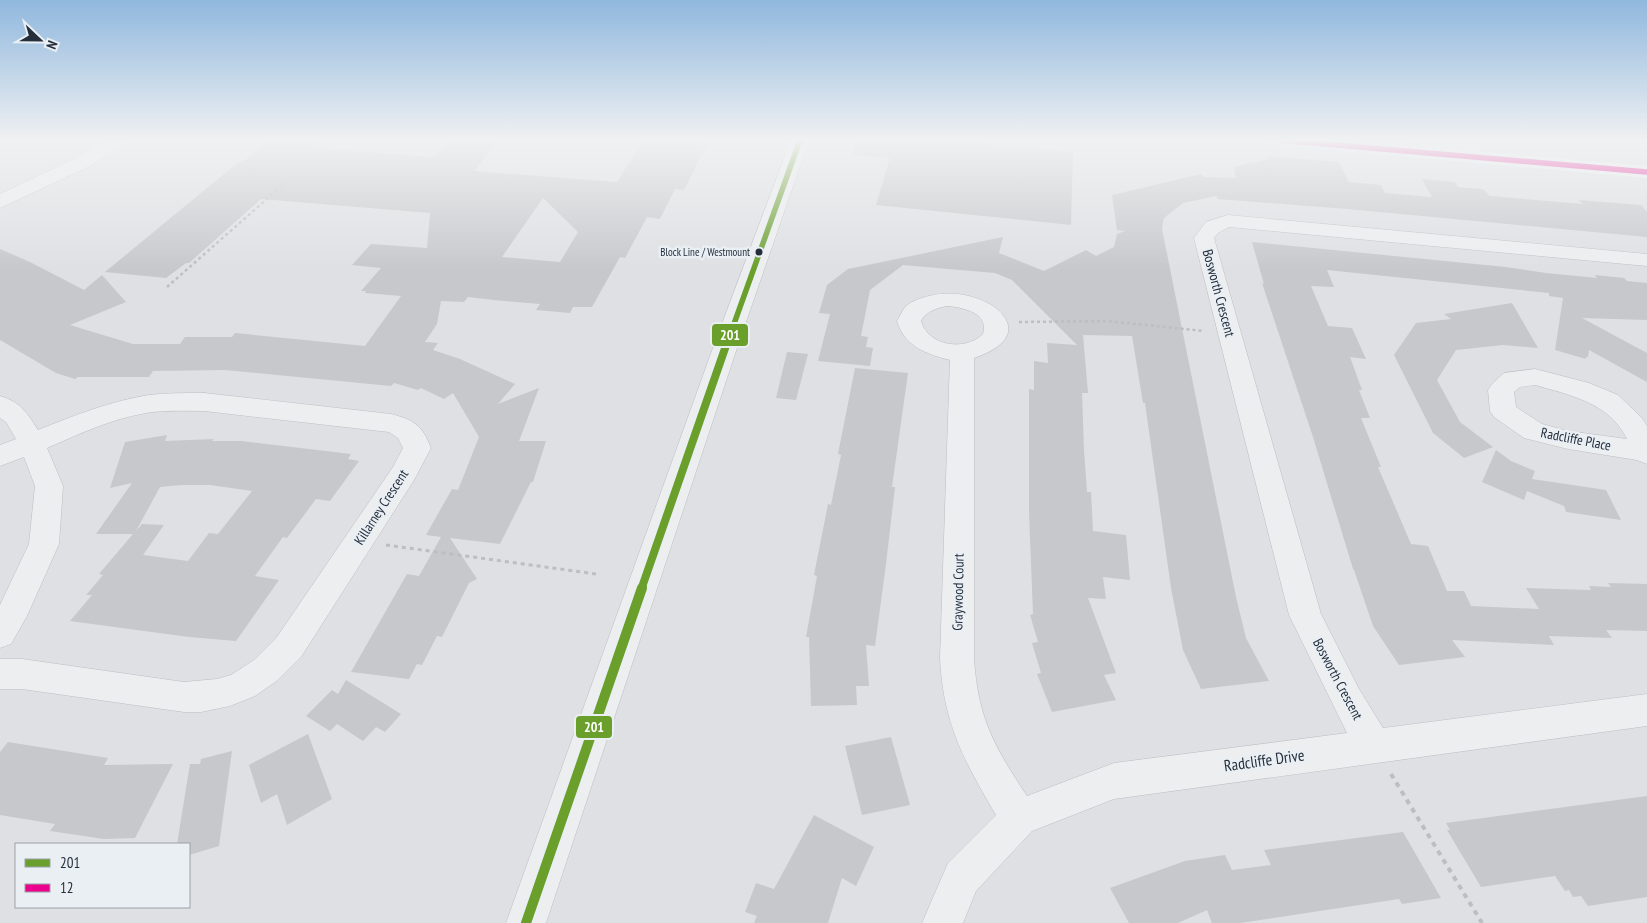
<svg xmlns="http://www.w3.org/2000/svg" width="1647" height="923" viewBox="0 0 1647 923" font-family="'PT Sans Narrow',sans-serif">
	<style>
		.building { fill: #c6c8cb; fill-rule: evenodd }
		.lines { fill: none; stroke-linecap: round; stroke-linejoin: round }
		.minor-casing { stroke: #bcbec1; stroke-width: 1 }
		.tertiary-casing { stroke: #bcbec1; stroke-width: 1 }
		.path-far2 { stroke: #bcbfc2; stroke-width: 2.5; stroke-dasharray: 3 3; stroke-linecap: butt }
		.path-far1 { stroke: #bcbfc2; stroke-width: 3; stroke-dasharray: 4 4; stroke-linecap: butt }
		.path { stroke: #bcbfc2; stroke-width: 4; stroke-dasharray: 5 5; stroke-linecap: butt }
		.minor { fill: #edeef0; fill-rule: evenodd }
		.tertiary { fill: #edeef0; fill-rule: evenodd }
		.secondary { fill: #f2f4f4; fill-rule: evenodd }
		.bus-1-far2-casing { stroke: #eaeff4; stroke-width: 9 }
		.bus-1-far1-casing { stroke: #eaeff4; stroke-width: 11 }
		.bus-1-casing { stroke: #eaeff4; stroke-width: 14 }
		.bus-2-casing { stroke: #eaeff4; stroke-width: 9 }
		.bus-1-far2 { stroke: #6a9f2c; stroke-width: 5.5 }
		.bus-1-far1 { stroke: #6a9f2c; stroke-width: 8 }
		.bus-1 { stroke: #6a9f2c; stroke-width: 10 }
		.bus-2 { stroke: #eb028d; stroke-width: 5.5 }
		.bus-dot { fill: #252f3c; stroke: #eaeff4; stroke-width: 2 }
		.labels { text-anchor: middle; dominant-baseline: central; stroke-width: 5; stroke-linejoin: round; paint-order: stroke }
		.far-bus-label { font-size: 11px; fill: #252f3c; stroke: #eaeff4; text-anchor: end }
		.street-label { font-size: 14px; fill: #252f3c; stroke: #eaeff4 }
		.near-street-label { font-size: 16px; fill: #252f3c; stroke: #eaeff4 }
		.line-badge { stroke: #eaeff4; stroke-width: 2 }
		.badge-label { font-size: 14px; text-anchor: middle; font-weight: bold; fill: #fff }
	</style>
	<rect width="100%" height="100%" fill="#dee0e3"/>
	<g class="building">
		<path d="M269,140H324L316,148L434,157L449,140H499L474,171L617,182L643,140H709L684,190L675,189L660,219L647,217L625,258L620,257L592,307H573L570,313L536,310L540,304L494,300L468,297L464,302L441,301L437,324L425,342L438,343L433,350L460,359L515,384L498,404L539,388L519,441H546L533,482H531L500,544L450,538L477,579L469,583L442,637L437,636L422,665L417,664L409,679L351,672L407,574L419,576L441,537L426,535L452,489L458,490L479,437L453,393L444,399L421,388L418,390L394,383L391,386L225,370L153,371L149,377H78L75,379L56,373L0,340V249L30,262L84,290L102,275L126,302L70,325L133,344H180L185,337H232L235,333L365,346L401,296L365,293L366,291H361L381,268L352,265L371,244L427,248L430,213L261,199L189,263H186L166,278L105,272L236,164L245,160ZM543,198L578,232L560,262L502,257Z"/>
		<path d="M855,140H945L1073,152L1071,225L876,205L890,158L854,155Z"/>
		<path d="M1266,156L1339,162L1349,182L1381,185L1385,193L1432,197L1422,179L1455,182L1458,187L1483,189L1490,196L1583,204L1579,200L1641,205L1647,212V237L1347,209L1218,199L1216,196L1183,203L1164,218L1162,229L1236,597L1246,638L1269,681L1201,689L1183,650L1171,588L1145,403H1143L1132,336L1083,335L1088,393H1082L1084,450L1087,492H1091L1093,531L1126,535L1130,580L1103,577L1106,599L1088,598L1116,673L1104,675L1116,700L1052,712L1037,674L1041,673L1032,643L1038,642L1030,615L1033,614L1029,512V389L1034,390V361L1048,363L1047,343L1077,345L1012,280L995,273L903,265L870,290L861,336L868,337L866,347L873,348L870,366L818,361L830,314L819,313L827,285L848,269L1003,237L999,253L1044,271L1086,250L1096,256L1114,247L1117,234L1125,231L1117,230L1112,195L1201,174L1203,177L1236,178L1234,167L1268,159Z"/>
		<path d="M1252,242L1506,267L1546,273L1597,278L1595,275L1624,278L1627,281L1647,283V320L1582,318L1647,353V382L1589,350L1588,357H1586V359L1555,350L1563,298L1549,296V293L1327,270L1334,287L1311,286L1328,326L1352,328L1366,359L1350,357L1362,390H1359L1370,418H1361L1381,467H1378L1411,544L1428,546L1447,591H1464L1471,606L1539,609L1526,588L1591,590L1589,586L1611,587L1608,583L1647,584V631L1606,630L1612,638L1549,636L1554,645L1452,640L1465,657L1399,665L1373,626L1354,570L1353,569L1313,437L1262,283L1264,284Z"/>
		<path d="M1512,303L1538,348L1503,345L1456,350L1437,380L1460,422L1493,447L1464,458L1433,433L1394,355L1416,323L1451,319L1444,314Z"/>
		<path d="M787,352L808,354L796,400L776,398Z"/>
		<path d="M855,368L908,373L892,487H895L886,564L875,646L866,645L869,686H856L857,705L811,706L809,637H806L817,576L814,575L828,504L831,505L841,455L838,454Z"/>
		<path d="M167,435L165,441L214,439L212,441H241L351,454L348,459L359,461L330,501L316,499L287,538L283,537L255,576L279,580L236,641L189,637L70,621L92,595H86L103,575L99,574L133,534H96L132,483L110,488L125,442ZM181,485H210L252,491L218,534L209,533L188,561L143,555L164,525L142,524L136,531L160,487Z"/>
		<path d="M1496,450L1511,461L1535,471L1532,479L1606,490L1621,520L1566,512L1564,506L1527,491L1524,500L1482,482Z"/>
		<path d="M346,680L401,714L385,732L376,727L363,741L337,724L330,731L306,716L332,690L338,694Z"/>
		<path d="M308,734L332,799L287,825L277,794L261,803L249,765Z"/>
		<path d="M891,737L910,805L862,815L845,746Z"/>
		<path d="M8,742L108,758L104,765L173,764L135,838L104,839L50,831L55,824L0,815V752Z"/>
		<path d="M232,751L219,846L189,855V844H177L190,764H200L201,759Z"/>
		<path d="M1647,796V897L1588,906L1581,896L1573,897L1569,890L1565,891L1555,876L1481,887L1447,830H1450L1446,823Z"/>
		<path d="M814,815L874,847L856,886L842,878L828,923H754L757,916L745,912L756,883L774,889Z"/>
		<path d="M1403,832L1441,898L1402,904L1399,899L1240,923H1212L1207,910L1178,923H1129L1110,888L1185,861L1225,855L1232,870L1271,865L1264,850Z"/>
	</g>
	<g class="lines">
		<defs>
			<g id="minor">
				<path d="M107,140H130L127,144L88,167L0,208V194L74,159Z"/>
				<path d="M1385,140H1403L1408,150L1406,154L1399,156L1392,154Z"/>
				<path d="M1228,215L1647,254V266L1229,227L1218,233L1214,238L1321,614L1359,689L1383,728L1647,694V726L1114,799L1032,831L976,891L963,923H922L948,863L996,815C964,761 943,722 940,658L950,360C926,354 904,346 897,321C900,316 902,311 905,307C911,301 921,298 929,296C984,282 1050,333 974,358V658C978,719 994,746 1027,796L1114,763L1347,733L1289,615L1194,238L1206,222ZM947,306C962,307 990,313 983,334C965,352 928,346 921,321C926,311 937,308 947,306Z"/>
				<path d="M1535,369L1589,383L1618,395L1642,418L1647,426V464L1637,460L1568,449L1524,438L1494,417L1490,411L1488,390L1492,384L1504,373ZM1535,385C1570,395 1610,403 1627,439L1568,431L1542,424L1516,407L1514,392L1520,387Z"/>
				<path d="M204,393L391,414C414,420 422,425 431,448L414,480L301,657L278,680L255,696L230,706L201,712H184L22,689H0V659H22L184,682L217,679L231,675L254,660L277,637L393,467L403,448L398,438L389,432L204,411C185,411 165,410 146,413C111,419 79,434 47,448L63,486L59,544L27,616L11,644L0,648V605L29,544L35,486L24,457L0,466V445L16,439L6,422L0,418V396C21,402 27,413 38,430C73,416 111,401 149,395C167,393 186,393 204,393Z"/>
			</g>
			<path id="tertiary" d="M791,140H809L738,345L546,923H506L714,345Z"/>
		</defs>
		<use href="#minor" class="minor-casing"/>
		<use href="#tertiary" class="tertiary-casing"/>
		<g class="path-far2">
			<path d="M167,287L285,183"/>
			<path d="M1019,322L1107,321L1204,331"/>
		</g>
		<path class="path-far1" d="M386,545L596,574"/>
		<path class="path" d="M1391,774L1482,923"/>
		<use href="#minor" class="minor"/>
		<use href="#tertiary" class="tertiary"/>
		<path class="secondary" d="M1267,140H1343L1647,166V178L1276,145L1270,144Z"/>
		<defs>
			<path id="bus-1-far2" d="M730,335L800,140"/>
			<path id="bus-1-far1" d="M641,590L730,334"/>
			<path id="bus-1" d="M526,923L642,588"/>
			<path id="bus-2" d="M1279,140L1647,172"/>
		</defs>
		<use href="#bus-1-far2" class="bus-1-far2-casing"/>
		<use href="#bus-1-far1" class="bus-1-far1-casing"/>
		<use href="#bus-1" class="bus-1-casing"/>
		<use href="#bus-2" class="bus-2-casing"/>
		<use href="#bus-1-far2" class="bus-1-far2"/>
		<use href="#bus-1-far1" class="bus-1-far1"/>
		<use href="#bus-1" class="bus-1"/>
		<use href="#bus-2" class="bus-2"/>
	</g>
	<linearGradient id="sky" x2="0" y2="1"><stop stop-color="#90b8de"/><stop offset="0.52" stop-color="#f0f1f2"/><stop offset="1" stop-color="#f0f1f2" stop-opacity="0"/></linearGradient>
	<rect width="1647" height="270" fill="url(#sky)"/>
	<circle class="bus-dot" cx="759" cy="252" r="4.5"/>
	<g class="labels">
		<g class="far-bus-label">
			<text x="750" y="252">Block Line / Westmount</text>
		</g>
		<g class="street-label">
			<text transform="translate(1219 293) rotate(75)">Bosworth Crescent</text>
			<text transform="translate(1576 439) rotate(11)">Radcliffe Place</text>
			<text transform="translate(381 507) rotate(-57)">Killarney Crescent</text>
			<text transform="translate(958 592) rotate(-89)">Graywood Court</text>
			<text transform="translate(1338 679) rotate(62)">Bosworth Crescent</text>
		</g>
		<g class="near-street-label">
			<text transform="translate(1264 760) rotate(-8)">Radcliffe Drive</text>
		</g>
	</g>
	<g class="line-badge">
		<rect x="711" y="323" width="38" height="24" rx="5" fill="#6a9f2c"/>
		<rect x="575" y="715" width="38" height="24" rx="5" fill="#6a9f2c"/>
	</g>
	<g class="badge-label">
		<text x="730" y="340">201</text>
		<text x="594" y="732">201</text>
	</g>
	<rect x="15" y="843" width="175" height="65" fill="#eaeff4" stroke="#9ba2aa"/>
	<rect x="25" y="859" width="25" height="8" fill="#6a9f2c" stroke="#9ba2aa"/>
	<text x="60" y="868" font-size="15" fill="#252f3c">201</text>
	<rect x="25" y="884" width="25" height="8" fill="#eb028d" stroke="#9ba2aa"/>
	<text x="60" y="893" font-size="15" fill="#252f3c">12</text>
	<g transform="translate(40 40) rotate(112)" stroke="#eaeff4" stroke-width="4" paint-order="stroke">
	<path d="M0-4L9 19L0 12L-9 19Z" fill="#252f3c"/>
	<text y="-8" font-size="14" font-weight="bold" text-anchor="middle" fill="#252f3c">N</text>
	</g>
</svg>
